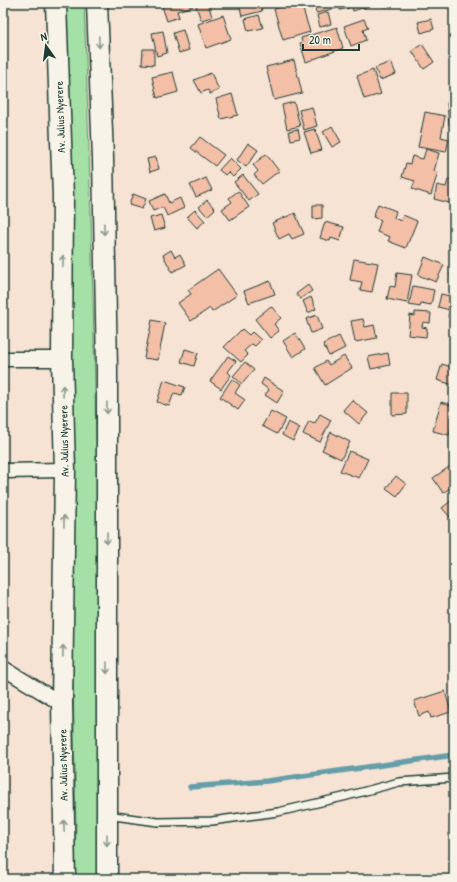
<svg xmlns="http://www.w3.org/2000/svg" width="457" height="882" viewBox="0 0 457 882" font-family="'Patrick Hand',sans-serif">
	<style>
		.green { fill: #a5e1a7; stroke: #628f6e }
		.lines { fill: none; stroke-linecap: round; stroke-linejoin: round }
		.stream { stroke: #659ea8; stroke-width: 5.5 }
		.building { fill: #f4bfa7; stroke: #1f3d34 }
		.lane-casing { stroke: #1f3d34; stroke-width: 10 }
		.street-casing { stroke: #1f3d34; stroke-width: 17 }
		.secondary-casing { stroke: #1f3d34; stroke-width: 23 }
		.lane { stroke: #f7f3e8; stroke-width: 7 }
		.street { stroke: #f7f3e8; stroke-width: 14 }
		.secondary { stroke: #f7f3e8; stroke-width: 20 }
		.oneway { stroke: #8b988e }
		.labels { text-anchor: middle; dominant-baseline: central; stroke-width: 4; stroke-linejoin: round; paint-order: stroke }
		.street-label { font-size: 11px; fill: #1f3d34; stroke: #f7f3e8 }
	</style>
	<rect width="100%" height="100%" fill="#f6e3d4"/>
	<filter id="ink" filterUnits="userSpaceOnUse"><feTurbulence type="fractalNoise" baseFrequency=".025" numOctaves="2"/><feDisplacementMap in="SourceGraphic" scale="8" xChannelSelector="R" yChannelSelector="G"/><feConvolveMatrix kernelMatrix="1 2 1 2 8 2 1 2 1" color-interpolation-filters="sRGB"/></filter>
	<g filter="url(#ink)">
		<path class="green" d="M60,3H84C95,295 99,587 102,879H74L76,825Z"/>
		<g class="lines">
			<path class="stream" d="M190,787L267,781L454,755"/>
		</g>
		<g class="building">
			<path d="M161,3H192L193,6L177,11L179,17L167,21Z"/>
			<path d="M208,3L212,17L201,20L196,6Z"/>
			<path d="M239,3H260L262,11L242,16Z"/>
			<path d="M295,3H301L310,32L283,40L274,9Z"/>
			<path d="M314,3H336L337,8L316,13Z"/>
			<path d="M339,3H348L349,8L340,10Z"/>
			<path d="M351,3H368V6L353,11Z"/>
			<path d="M384,3H395L385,7Z"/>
			<path d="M328,12L331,24L320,27L317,15Z"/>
			<path d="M223,15L231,39L206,48L198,24Z"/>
			<path d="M259,15L263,28L248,31L245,19Z"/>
			<path d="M364,19L368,28L363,30L366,40L351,46L344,26Z"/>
			<path d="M431,19L434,29L421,33L418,22Z"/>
			<path d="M337,27L343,48L306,62L300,43L302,42L301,38Z"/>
			<path d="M183,30L189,50L179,53L173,33Z"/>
			<path d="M163,31L167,53L157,56L152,33Z"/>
			<path d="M422,44L434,62L424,69L412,51Z"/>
			<path d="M143,49H154V65L142,64Z"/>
			<path d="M294,60L302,93L274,100L266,67Z"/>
			<path d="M391,62L396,74L380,80L375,68Z"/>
			<path d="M373,70L381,94L364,99L357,76Z"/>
			<path d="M173,72L178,92L157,98L152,77Z"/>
			<path d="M211,73L219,90L210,94L208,90L201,93L194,80Z"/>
			<path d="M232,94L238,115L221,119L216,99Z"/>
			<path d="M294,102L300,126L287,129L282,105Z"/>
			<path d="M454,102V125H449L447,103Z"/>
			<path d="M312,107L317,126L304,130L299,110Z"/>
			<path d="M425,112L445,116L441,137L449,139L446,152L418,147Z"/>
			<path d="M332,126L341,142L332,147L323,132Z"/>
			<path d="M298,129L300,138L291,140L289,131Z"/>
			<path d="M315,129L322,150L311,153L304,132Z"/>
			<path d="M200,137L224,155L215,166L191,148Z"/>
			<path d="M248,143L258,150L246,167L237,160Z"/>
			<path d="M426,149L439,153L434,171L438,172L431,195L412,189L415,181L402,177L406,163L410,164L412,156L423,159Z"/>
			<path d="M266,154L279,171L262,184L254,175L258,171L253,165Z"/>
			<path d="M156,157L159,169L150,172L147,159Z"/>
			<path d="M230,158L241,169L233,177L228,172L225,175L219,170Z"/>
			<path d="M243,175L258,194L249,201L234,182Z"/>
			<path d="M206,178L212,190L196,197L190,185Z"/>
			<path d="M448,180L454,182L453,204L434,199L437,185L446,187Z"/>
			<path d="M238,191L249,207L230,220L222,209L232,202L229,198Z"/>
			<path d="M133,194L146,199L142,209L129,205Z"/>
			<path d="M165,194L169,203L180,198L184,208L167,216L163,207L153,211L149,201Z"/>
			<path d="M207,200L215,209L207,216L199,207Z"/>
			<path d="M378,204L396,211L394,218L401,221L403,215L417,221L406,248L388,241L390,237L377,232L381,220L373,217Z"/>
			<path d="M313,205H322V218L313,219Z"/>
			<path d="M195,210L205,221L197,228L187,217Z"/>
			<path d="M295,213L304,234L292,239L289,234L279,239L272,223Z"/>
			<path d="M161,215L165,228L154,231L150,218Z"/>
			<path d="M325,222L344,227L340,241L331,238L330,241L320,238Z"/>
			<path d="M171,250L175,257L180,254L186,265L172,272L163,255Z"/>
			<path d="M425,257L444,265L436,282L418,275Z"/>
			<path d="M354,259L378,263L372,292L360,290L362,282L350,280Z"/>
			<path d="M218,269L237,295L212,312L210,308L191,321L178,303L191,294L188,290Z"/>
			<path d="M397,273L412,275L407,303L387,299L390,286L395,287Z"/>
			<path d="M454,273V287L450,274Z"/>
			<path d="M270,281L275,294L249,303L244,291Z"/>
			<path d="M308,285L312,291L300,299L296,294Z"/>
			<path d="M413,286L434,290L431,305L421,303L420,307L409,305Z"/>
			<path d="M441,294L454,297V319L448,317L450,310L438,307Z"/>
			<path d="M311,297L316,309L308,313L303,301Z"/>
			<path d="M271,306L281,318L274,324L279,331L270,338L255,319Z"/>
			<path d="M415,312L431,313L430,323L423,322L422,327L427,328L426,337L408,335L410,315L415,316Z"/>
			<path d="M317,315L322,329L311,333L306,319Z"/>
			<path d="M363,319L365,327L374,325L377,338L355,342L351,321Z"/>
			<path d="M152,320L165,323L158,360L144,358Z"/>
			<path d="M242,329L249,335L252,332L261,340L255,346L252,344L244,351L248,355L241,362L224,347Z"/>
			<path d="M295,333L305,349L293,357L283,341Z"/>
			<path d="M339,336L345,348L329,356L323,344Z"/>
			<path d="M185,349L198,353L194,366L181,362Z"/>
			<path d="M388,353L390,365L371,369L368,357Z"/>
			<path d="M228,356L236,361L228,372L231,375L221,389L210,381Z"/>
			<path d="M344,356L352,368L325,385L315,368L326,361L329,365Z"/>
			<path d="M245,362L254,370L242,384L233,376Z"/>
			<path d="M442,364L454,368L453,385L437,380Z"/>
			<path d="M264,378L284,391L277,403L265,395L269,390L261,384Z"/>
			<path d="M232,379L240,385L235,393L245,400L238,410L220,397Z"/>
			<path d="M164,380L185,387L182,395L174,393L169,406L157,402Z"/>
			<path d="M392,393H407V414L392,415Z"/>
			<path d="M352,400L368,413L359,424L343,410Z"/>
			<path d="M441,402L454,406V419L449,435L433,431Z"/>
			<path d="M271,411L286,419L277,434L262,426Z"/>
			<path d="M320,414L331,420L320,442L303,434L309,421L315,423Z"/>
			<path d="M288,422L300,428L293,441L282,435Z"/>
			<path d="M331,432L350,442L341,459L322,450Z"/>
			<path d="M349,451L368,459L359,478L340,471Z"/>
			<path d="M452,465L454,468V485L443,493L433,478Z"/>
			<path d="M396,476L406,484L397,496L386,488Z"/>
			<path d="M452,500L454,514L450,517L442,508Z"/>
			<path d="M454,517V525L450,520Z"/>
			<path d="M445,691L451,712L431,718L429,712L419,716L414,701Z"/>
		</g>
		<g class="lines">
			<defs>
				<path id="lane" d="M107,815L158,822L212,821L278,812L343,797L399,782L454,778"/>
				<g id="street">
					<path d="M3,359H62"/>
					<path d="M3,471L65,470"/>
					<path d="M3,668L62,704"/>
				</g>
				<g id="secondary">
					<path d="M56,3L63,196L62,359L65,470L62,704L65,879"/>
					<path d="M97,3L103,158L107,369V879"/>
				</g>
			</defs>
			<use href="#lane" class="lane-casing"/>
			<use href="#street" class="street-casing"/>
			<use href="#secondary" class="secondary-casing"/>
			<use href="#lane" class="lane"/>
			<use href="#street" class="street"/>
			<use href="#secondary" class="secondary"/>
		</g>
		<defs><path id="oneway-shaft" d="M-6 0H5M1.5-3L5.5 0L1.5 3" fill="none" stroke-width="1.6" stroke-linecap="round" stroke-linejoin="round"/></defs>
		<g class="oneway">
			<use href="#oneway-shaft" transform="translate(99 42) rotate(88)"/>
			<use href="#oneway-shaft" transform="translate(104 229) rotate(89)"/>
			<use href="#oneway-shaft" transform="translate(63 261) rotate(-90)"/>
			<use href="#oneway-shaft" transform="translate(63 391) rotate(-91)"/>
			<use href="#oneway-shaft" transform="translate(107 408) rotate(89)"/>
			<use href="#oneway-shaft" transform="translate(64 521) rotate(-89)"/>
			<use href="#oneway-shaft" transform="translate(107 538) rotate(91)"/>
			<use href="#oneway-shaft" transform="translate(63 651) rotate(-89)"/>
			<use href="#oneway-shaft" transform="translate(107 668) rotate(90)"/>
			<use href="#oneway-shaft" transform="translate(64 826) rotate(-91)"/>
			<use href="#oneway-shaft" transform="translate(107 840) rotate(91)"/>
		</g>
	</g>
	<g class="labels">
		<g class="street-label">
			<text transform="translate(60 117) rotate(-92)">Av. Julius Nyerere</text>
			<text transform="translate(64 441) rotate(-91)">Av. Julius Nyerere</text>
			<text transform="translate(63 765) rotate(-91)">Av. Julius Nyerere</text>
		</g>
	</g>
	<rect width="457" height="882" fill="none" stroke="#f7f3e8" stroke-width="16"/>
	<rect x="8" y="8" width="441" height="866" fill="none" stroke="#1f3d34" stroke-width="1.5" filter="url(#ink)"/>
	<g transform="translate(46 46) rotate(346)" stroke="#f7f3e8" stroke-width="3" paint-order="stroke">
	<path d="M0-3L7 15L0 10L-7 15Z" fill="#1f3d34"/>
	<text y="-6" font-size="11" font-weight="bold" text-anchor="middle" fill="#1f3d34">N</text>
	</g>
	<path d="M303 44v6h56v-6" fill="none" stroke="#1f3d34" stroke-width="2"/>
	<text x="309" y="44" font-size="12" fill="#1f3d34" stroke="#f7f3e8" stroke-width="3" paint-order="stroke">20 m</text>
</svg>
